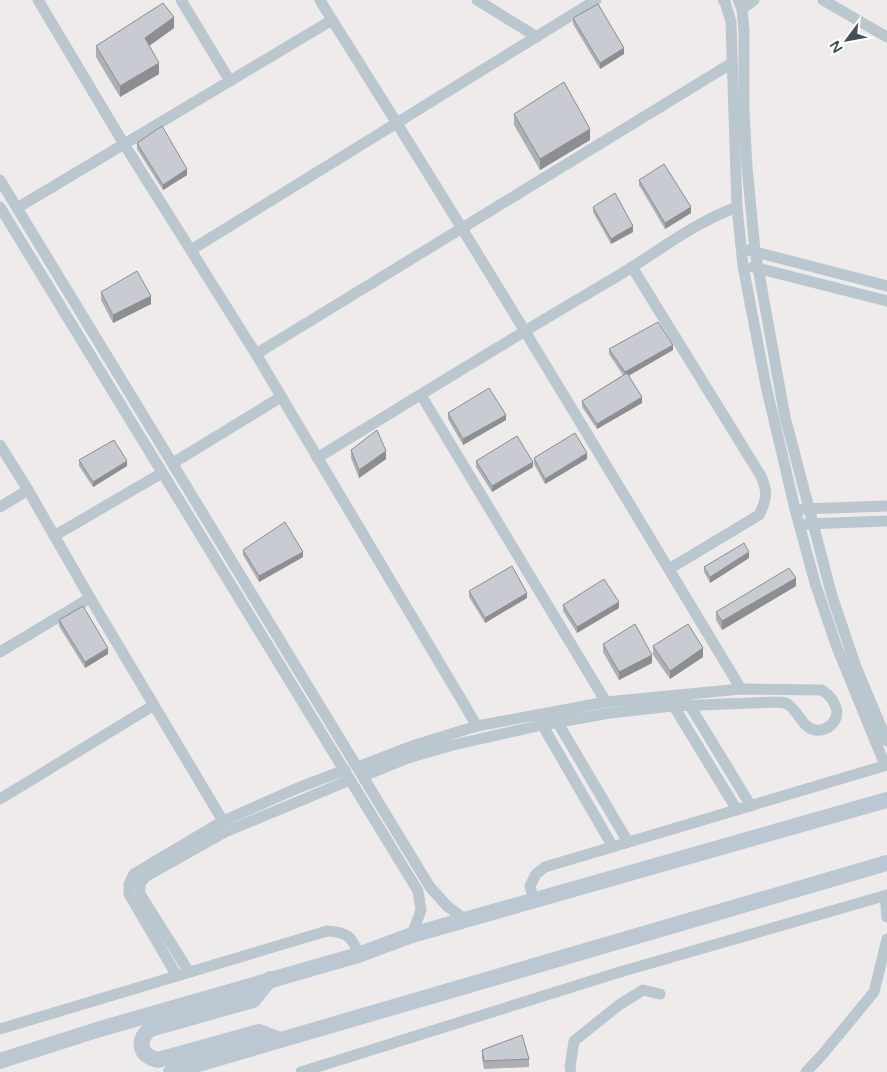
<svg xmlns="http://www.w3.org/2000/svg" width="887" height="1072" viewBox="0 0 887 1072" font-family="'Varela Round',sans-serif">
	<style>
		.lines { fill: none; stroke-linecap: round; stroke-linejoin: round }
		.minor { stroke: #bbc7cf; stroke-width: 11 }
		.secondary { stroke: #bbc8d4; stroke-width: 16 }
		.wall { fill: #acafb4 }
		.shaded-wall { fill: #8c8e92 }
		.building { fill: #c8cbd1; stroke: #8c8e92 }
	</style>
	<rect width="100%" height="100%" fill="#efebeb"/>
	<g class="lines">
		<g class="minor">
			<path d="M38,0L124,144L256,354L477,726"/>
			<path d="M181,0L230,81"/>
			<path d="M320,0L332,20"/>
			<path d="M477,0L537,37"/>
			<path d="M723,0L725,2L731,22L737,207L743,266L766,386L795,509L815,583L836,645L885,765"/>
			<path d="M738,0L742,9L744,31V113L747,167L755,251L785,417L832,596L856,667L887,741"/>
			<path d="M823,0L887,37"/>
			<path d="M742,9L754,0"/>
			<path d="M0,180L430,887L447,906L466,920"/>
			<path d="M0,207L418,891L421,910L412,935"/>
			<path d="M17,208L332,20C472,241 606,465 741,689"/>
			<path d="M191,250L596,0"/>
			<path d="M748,250L887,286"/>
			<path d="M632,267L761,476C768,492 767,499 759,515L669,569"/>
			<path d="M753,267L887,301"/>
			<path d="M256,354L732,63"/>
			<path d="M421,395L606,702"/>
			<path d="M0,445L28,490"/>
			<path d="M317,458C417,397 515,336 616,277C655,254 693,223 737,207"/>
			<path d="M173,463L281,397"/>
			<path d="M0,507L28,490L90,598L223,821"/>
			<path d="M802,509L887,506"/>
			<path d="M806,524L887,521"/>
			<path d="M54,536L162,473"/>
			<path d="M0,652L90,598"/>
			<path d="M670,700L737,810"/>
			<path d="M687,701L751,806"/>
			<path d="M555,718L628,842"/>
			<path d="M540,721L613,847"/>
			<path d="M358,767L415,745L477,726L606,702L741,689L822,690C834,698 844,714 830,726C826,729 821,731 815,730C803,728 799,713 790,706C786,702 780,702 775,702L673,706L610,713L542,725L453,745L408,758L364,776"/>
			<path d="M0,799L154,705"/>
			<path d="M885,896L887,917"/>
			<path d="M534,901L530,886L536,874L545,867L887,765"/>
			<path d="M189,972L140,894V884L145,877L225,832L350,780"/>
			<path d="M177,976L129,894V884L134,874L223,821L300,787L345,770"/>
			<path d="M0,1029L327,931C346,932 353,936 358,955"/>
			<path d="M301,1072L620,972L887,895"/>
			<path d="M571,1072L570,1067L574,1041L619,1005L643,990L660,994"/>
			<path d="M806,1072L822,1055L874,992L887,939"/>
		</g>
		<g class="secondary">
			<path d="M270,979L253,1000L150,1029C136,1041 140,1056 158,1060L259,1032L280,1040"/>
			<path d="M0,1061L100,1029L358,955L412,935L887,800"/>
			<path d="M171,1072L887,863"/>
		</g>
	</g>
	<g class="wall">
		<path d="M573,18L624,54L600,69L573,24Z"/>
		<path d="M174,28L149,46L159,74L120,97L96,57V46Z"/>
		<path d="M514,114L590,140L540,170L514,125Z"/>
		<path d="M137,143L187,175L163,190L137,149Z"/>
		<path d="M639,180L691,213L665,229L639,185Z"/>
		<path d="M593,207L633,232L611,244L593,212Z"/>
		<path d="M101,292L151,304L113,323L101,300Z"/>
		<path d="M609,349L673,350L629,375L642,403L597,429L582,407V401L623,375L609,354Z"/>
		<path d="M448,413L506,420L463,445L448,419Z"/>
		<path d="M351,450L386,459L359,478L351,458Z"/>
		<path d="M534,458L587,459L545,484L534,464Z"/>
		<path d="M79,460L127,466L93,487L79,466Z"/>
		<path d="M476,461L533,467L492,492L476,467Z"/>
		<path d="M243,550L303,557L259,582L243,555Z"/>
		<path d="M749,558L710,583L704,572V567Z"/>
		<path d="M796,586L722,630L716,620V612Z"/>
		<path d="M469,591L527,598L485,623L469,597Z"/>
		<path d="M563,605L619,608L577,633L563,611Z"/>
		<path d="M59,620L108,654L85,668L59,626Z"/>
		<path d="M603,644L652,663L619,680L603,652Z"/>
		<path d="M653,646L703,657L670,679L653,655Z"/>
		<path d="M482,1050L529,1059V1067L484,1069L482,1058Z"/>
	</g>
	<g class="shaded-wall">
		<path d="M174,17V28L145,49V38Z"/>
		<path d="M624,48V54L600,69V63Z"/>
		<path d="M159,63V74L120,97V86Z"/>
		<path d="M590,129V140L540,170V159Z"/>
		<path d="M187,169V175L163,190V185Z"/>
		<path d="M691,207V213L665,229V223Z"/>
		<path d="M633,226V232L611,244V239Z"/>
		<path d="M151,296V304L113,323V315Z"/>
		<path d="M673,345V350L625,378V372Z"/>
		<path d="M642,397V403L597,429V424Z"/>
		<path d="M506,415V420L463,445V439Z"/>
		<path d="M386,451V459L359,478V470Z"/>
		<path d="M587,453V459L545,484V479Z"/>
		<path d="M127,461V466L93,487V482Z"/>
		<path d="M533,462V467L492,492V486Z"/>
		<path d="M303,552V557L259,582V576Z"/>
		<path d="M749,552V558L710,583V577Z"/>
		<path d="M796,578V586L722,630V621Z"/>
		<path d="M527,593V598L485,623V618Z"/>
		<path d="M619,602V608L577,633V627Z"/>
		<path d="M108,648V654L85,668V662Z"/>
		<path d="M703,648V657L670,679V671Z"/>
		<path d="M652,655V663L619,680V672Z"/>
	</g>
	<g class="building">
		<path d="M163,3L174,17L145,38L159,63L120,86L96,46Z"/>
		<path d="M598,4L624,48L600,63L573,18Z"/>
		<path d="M564,82L590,129L540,159L514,114Z"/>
		<path d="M162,126L187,169L163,185L137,143Z"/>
		<path d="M664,164L691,207L665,223L639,180Z"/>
		<path d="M615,193L633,226L611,239L593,207Z"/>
		<path d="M137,271L151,296L113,315L101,292Z"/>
		<path d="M658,322L673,345L625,372L609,349Z"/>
		<path d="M627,373L642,397L597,424L582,401Z"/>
		<path d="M489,388L506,415L463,439L448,413Z"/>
		<path d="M377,430L386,451L359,470L351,450Z"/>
		<path d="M575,433L587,453L545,479L534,458Z"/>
		<path d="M517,436L533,462L492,486L476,461Z"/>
		<path d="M114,440L127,461L93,482L79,460Z"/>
		<path d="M285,522L303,552L259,576L243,550Z"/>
		<path d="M744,543L749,552L710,577L704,567Z"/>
		<path d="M512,566L527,593L485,618L469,591Z"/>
		<path d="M789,568L796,578L722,621L716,612Z"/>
		<path d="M604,579L619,602L577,627L563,605Z"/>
		<path d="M83,606L108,648L85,662L59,620Z"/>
		<path d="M635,624L652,655L619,672L603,644Z"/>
		<path d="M688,624L703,648L670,671L653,646Z"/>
		<path d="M522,1035L529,1059L484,1061L482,1050Z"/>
	</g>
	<g transform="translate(847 40) rotate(238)" stroke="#ffffff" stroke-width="4" paint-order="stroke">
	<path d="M0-4L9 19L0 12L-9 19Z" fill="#435059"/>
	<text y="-8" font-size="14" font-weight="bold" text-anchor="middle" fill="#435059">N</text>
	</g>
</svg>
